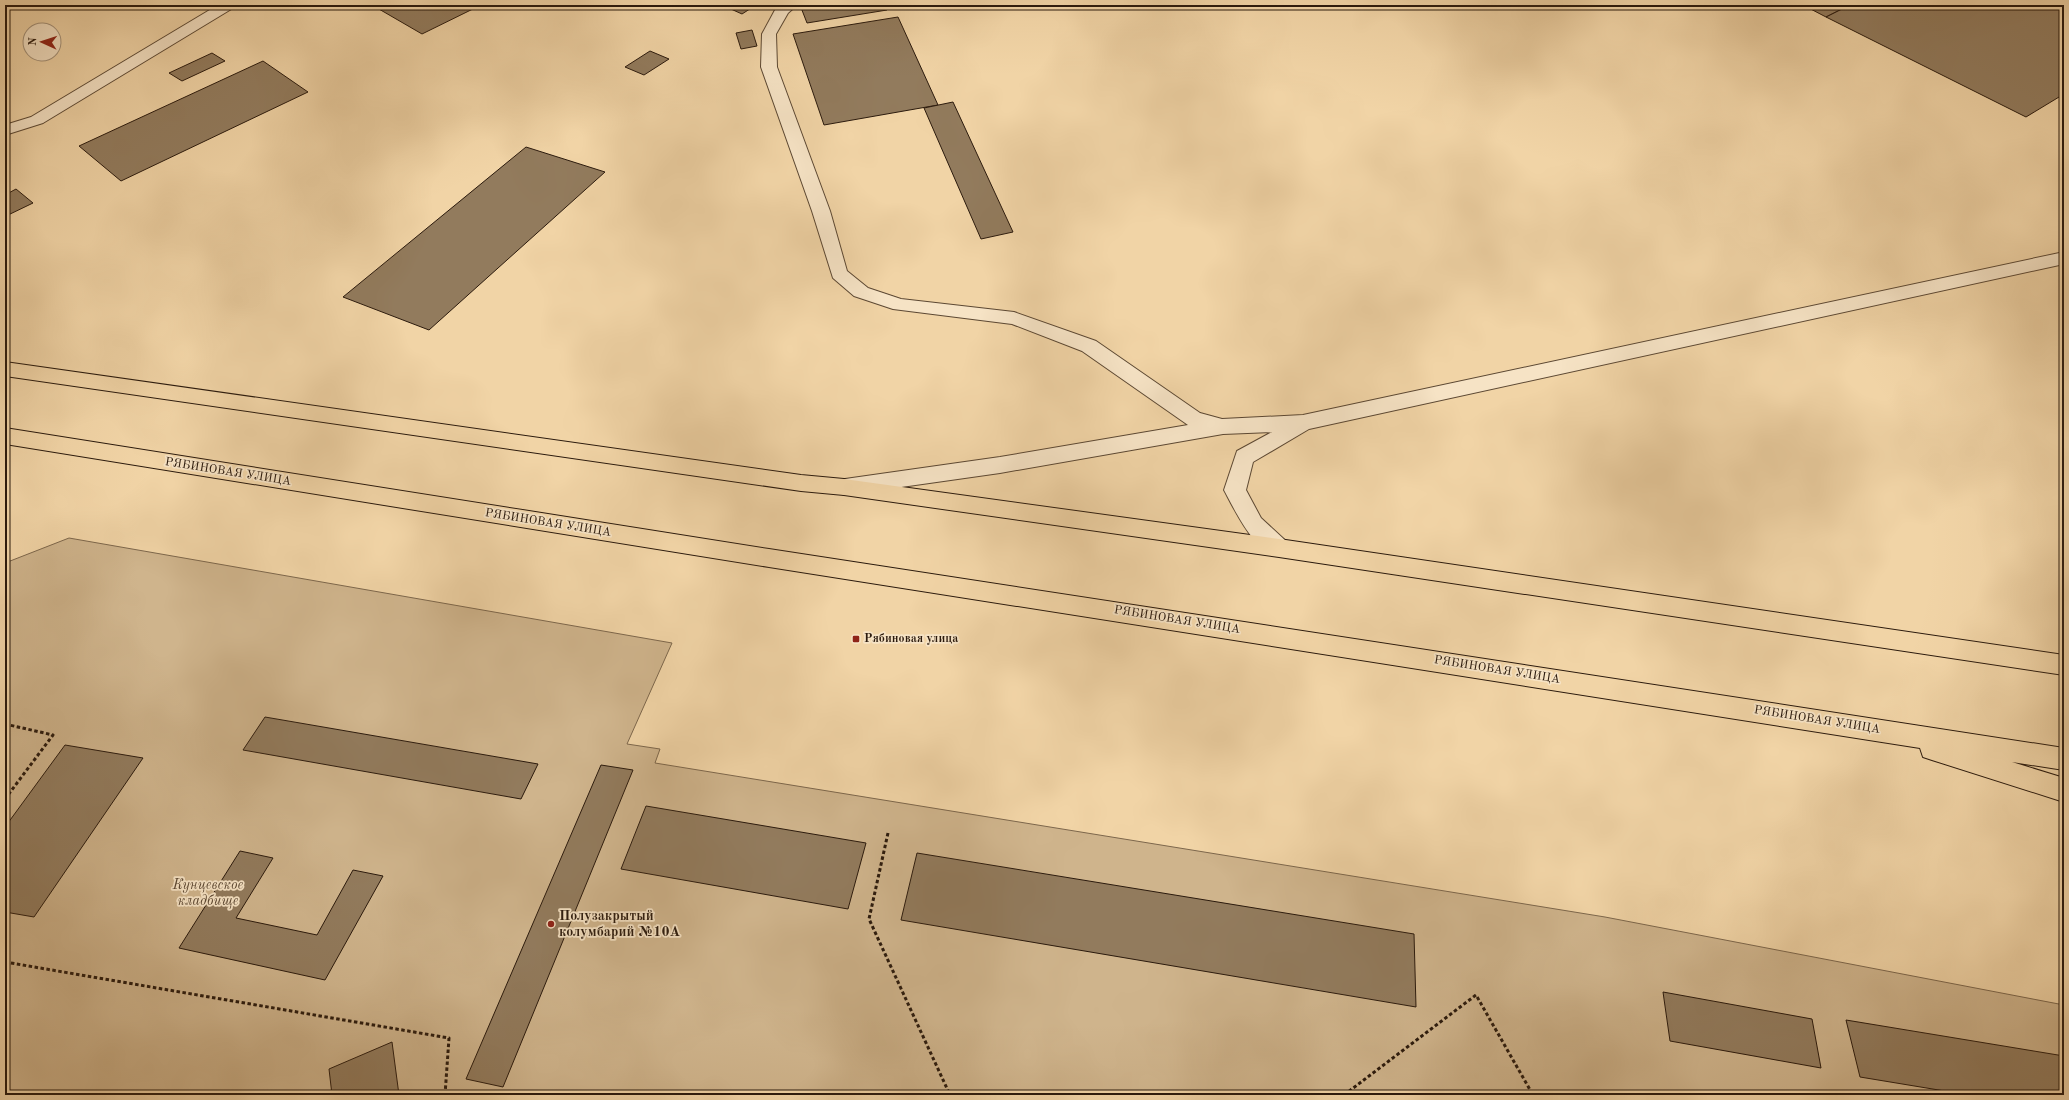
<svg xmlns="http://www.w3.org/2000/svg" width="2069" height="1100" viewBox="0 0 2069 1100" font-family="'Old Standard TT',serif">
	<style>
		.green { fill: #cfb48c; stroke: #7d674c }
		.building { fill: #927b5d; stroke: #2b1a0d }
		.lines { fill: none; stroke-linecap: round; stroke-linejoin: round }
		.minor-casing { stroke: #5c4833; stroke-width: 2 }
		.major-casing { stroke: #2b1a0d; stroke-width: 2 }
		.path { stroke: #2b1a0d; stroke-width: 3; stroke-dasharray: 3.5 2.5; stroke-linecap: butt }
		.minor { fill: #f6e3c5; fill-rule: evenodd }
		.major { fill: #f1d4a6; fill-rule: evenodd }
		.poi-dot { fill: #8f2418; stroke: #f6e3c5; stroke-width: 1.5 }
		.labels { text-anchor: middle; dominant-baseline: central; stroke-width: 3.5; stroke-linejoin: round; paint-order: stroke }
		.street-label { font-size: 12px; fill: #2b1a0d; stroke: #f6e3c5 }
		.poi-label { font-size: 12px; font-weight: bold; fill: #2b1a0d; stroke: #f6e3c5; text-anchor: start }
		.near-park-label { font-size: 14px; font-style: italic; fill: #5c4833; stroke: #f6e3c5 }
		.near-poi-label { font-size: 14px; font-weight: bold; fill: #2b1a0d; stroke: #f6e3c5; text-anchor: start }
	</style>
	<rect width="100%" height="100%" fill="#f1d4a6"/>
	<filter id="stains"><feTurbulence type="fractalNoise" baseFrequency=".005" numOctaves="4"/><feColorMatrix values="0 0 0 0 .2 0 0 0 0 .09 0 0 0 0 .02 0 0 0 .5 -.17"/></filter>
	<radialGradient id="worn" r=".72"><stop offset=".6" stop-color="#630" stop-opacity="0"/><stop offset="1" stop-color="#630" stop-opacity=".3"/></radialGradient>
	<path class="green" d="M69,538L672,643L627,744L660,749L655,763L1605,917L2064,1005V1095H5V563Z"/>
	<g class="building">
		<path d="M372,5H481L422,34Z"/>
		<path d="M722,5H756L742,14Z"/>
		<path d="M800,5H885L887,10L807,23Z"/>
		<path d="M1803,5H1850L1826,17Z"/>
		<path d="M1850,5H2064V94L2026,117L1826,17Z"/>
		<path d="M898,17L938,105L824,125L793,34Z"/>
		<path d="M752,30L757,46L741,49L736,33Z"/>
		<path d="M650,51L669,59L644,75L625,67Z"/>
		<path d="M212,53L225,61L182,81L169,73Z"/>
		<path d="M263,61L308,92L121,181L79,146Z"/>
		<path d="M953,102L1013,232L981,239L924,108Z"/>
		<path d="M526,147L605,172L429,330L343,297Z"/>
		<path d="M16,189L33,203L6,216L5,195Z"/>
		<path d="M265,717L538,764L521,799L243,750Z"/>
		<path d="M65,745L143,758L34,917L5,912V827Z"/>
		<path d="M601,765L633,770L503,1087L466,1079Z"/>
		<path d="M646,806L866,843L848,909L621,869Z"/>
		<path d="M240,851L273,858L236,918L317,935L353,870L383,876L325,980L179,948Z"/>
		<path d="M917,853L1414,934L1416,1007L901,920Z"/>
		<path d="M1663,992L1812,1019L1821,1068L1670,1041Z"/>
		<path d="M1846,1020L2064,1056V1095H1969L1860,1077Z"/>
		<path d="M392,1042L399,1095H332L329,1069Z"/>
	</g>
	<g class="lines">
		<defs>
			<g id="minor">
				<path d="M218,5H235L233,8L43,123L5,135V125L31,117Z"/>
				<path d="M780,5H797L788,13L776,34L777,67L830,211L847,271L868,288L901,299L1014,312L1096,341L1200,413L1222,419L1303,415L2064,252V264L1309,429L1253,462L1246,490L1261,518L1287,542L1290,548L1287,554C1259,564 1235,510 1224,490L1237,451L1272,432L1223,434L1000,473L845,495L838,493L834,487L838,481L845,479L1000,457L1188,425L1082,351L1012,324L893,309L854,296L833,278L812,211L761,67L762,34L775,10Z"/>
			</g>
			<g id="major">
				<path d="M5,362L801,475L844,479L1279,539L2064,655V675L1279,557L844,495L801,491L5,376Z"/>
				<path d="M5,428L769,549L2064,748V770L2012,762L2064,778V802L1932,760L1923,757L1920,748L769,567L5,444Z"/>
			</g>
		</defs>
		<use href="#minor" class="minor-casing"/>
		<use href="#major" class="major-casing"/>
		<g class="path">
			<path d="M5,724L53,735L5,799"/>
			<path d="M888,833L869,919L950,1095"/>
			<path d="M5,962L449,1038L445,1095"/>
			<path d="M1344,1095L1476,995L1533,1095"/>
		</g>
		<use href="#minor" class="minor"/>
		<use href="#major" class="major"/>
	</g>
	<g class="poi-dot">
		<rect x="852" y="635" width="8" height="8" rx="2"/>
		<circle cx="551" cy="924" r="4"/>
	</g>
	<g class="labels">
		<g class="street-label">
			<text transform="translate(228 472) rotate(9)">РЯБИНОВАЯ УЛИЦА</text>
			<text transform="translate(548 523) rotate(9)">РЯБИНОВАЯ УЛИЦА</text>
			<text transform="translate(1177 620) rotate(9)">РЯБИНОВАЯ УЛИЦА</text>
			<text transform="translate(1497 670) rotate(9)">РЯБИНОВАЯ УЛИЦА</text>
			<text transform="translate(1817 720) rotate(9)">РЯБИНОВАЯ УЛИЦА</text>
		</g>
		<g class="poi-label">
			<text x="864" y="639">Рябиновая улица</text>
		</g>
		<g class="near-park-label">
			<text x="208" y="885">Кунцевское<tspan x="208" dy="16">кладбище</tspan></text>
		</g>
		<g class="near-poi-label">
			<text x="559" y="916">Полузакрытый<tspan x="559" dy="16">колумбарий №10А</tspan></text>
		</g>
	</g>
	<rect width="2069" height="1100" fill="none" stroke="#f1d4a6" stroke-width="20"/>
	<rect x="6" y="6" width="2057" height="1088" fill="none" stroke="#2b1a0d" stroke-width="2"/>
	<rect x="10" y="10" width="2049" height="1080" fill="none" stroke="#2b1a0d"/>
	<g transform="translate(42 42) rotate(273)"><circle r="19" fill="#f6e3c5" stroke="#a5937b"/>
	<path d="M0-3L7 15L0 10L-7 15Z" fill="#8f2418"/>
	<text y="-6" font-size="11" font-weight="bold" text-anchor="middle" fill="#2b1a0d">N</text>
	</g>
	<rect width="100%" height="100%" filter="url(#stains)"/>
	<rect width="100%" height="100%" fill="url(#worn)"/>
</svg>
